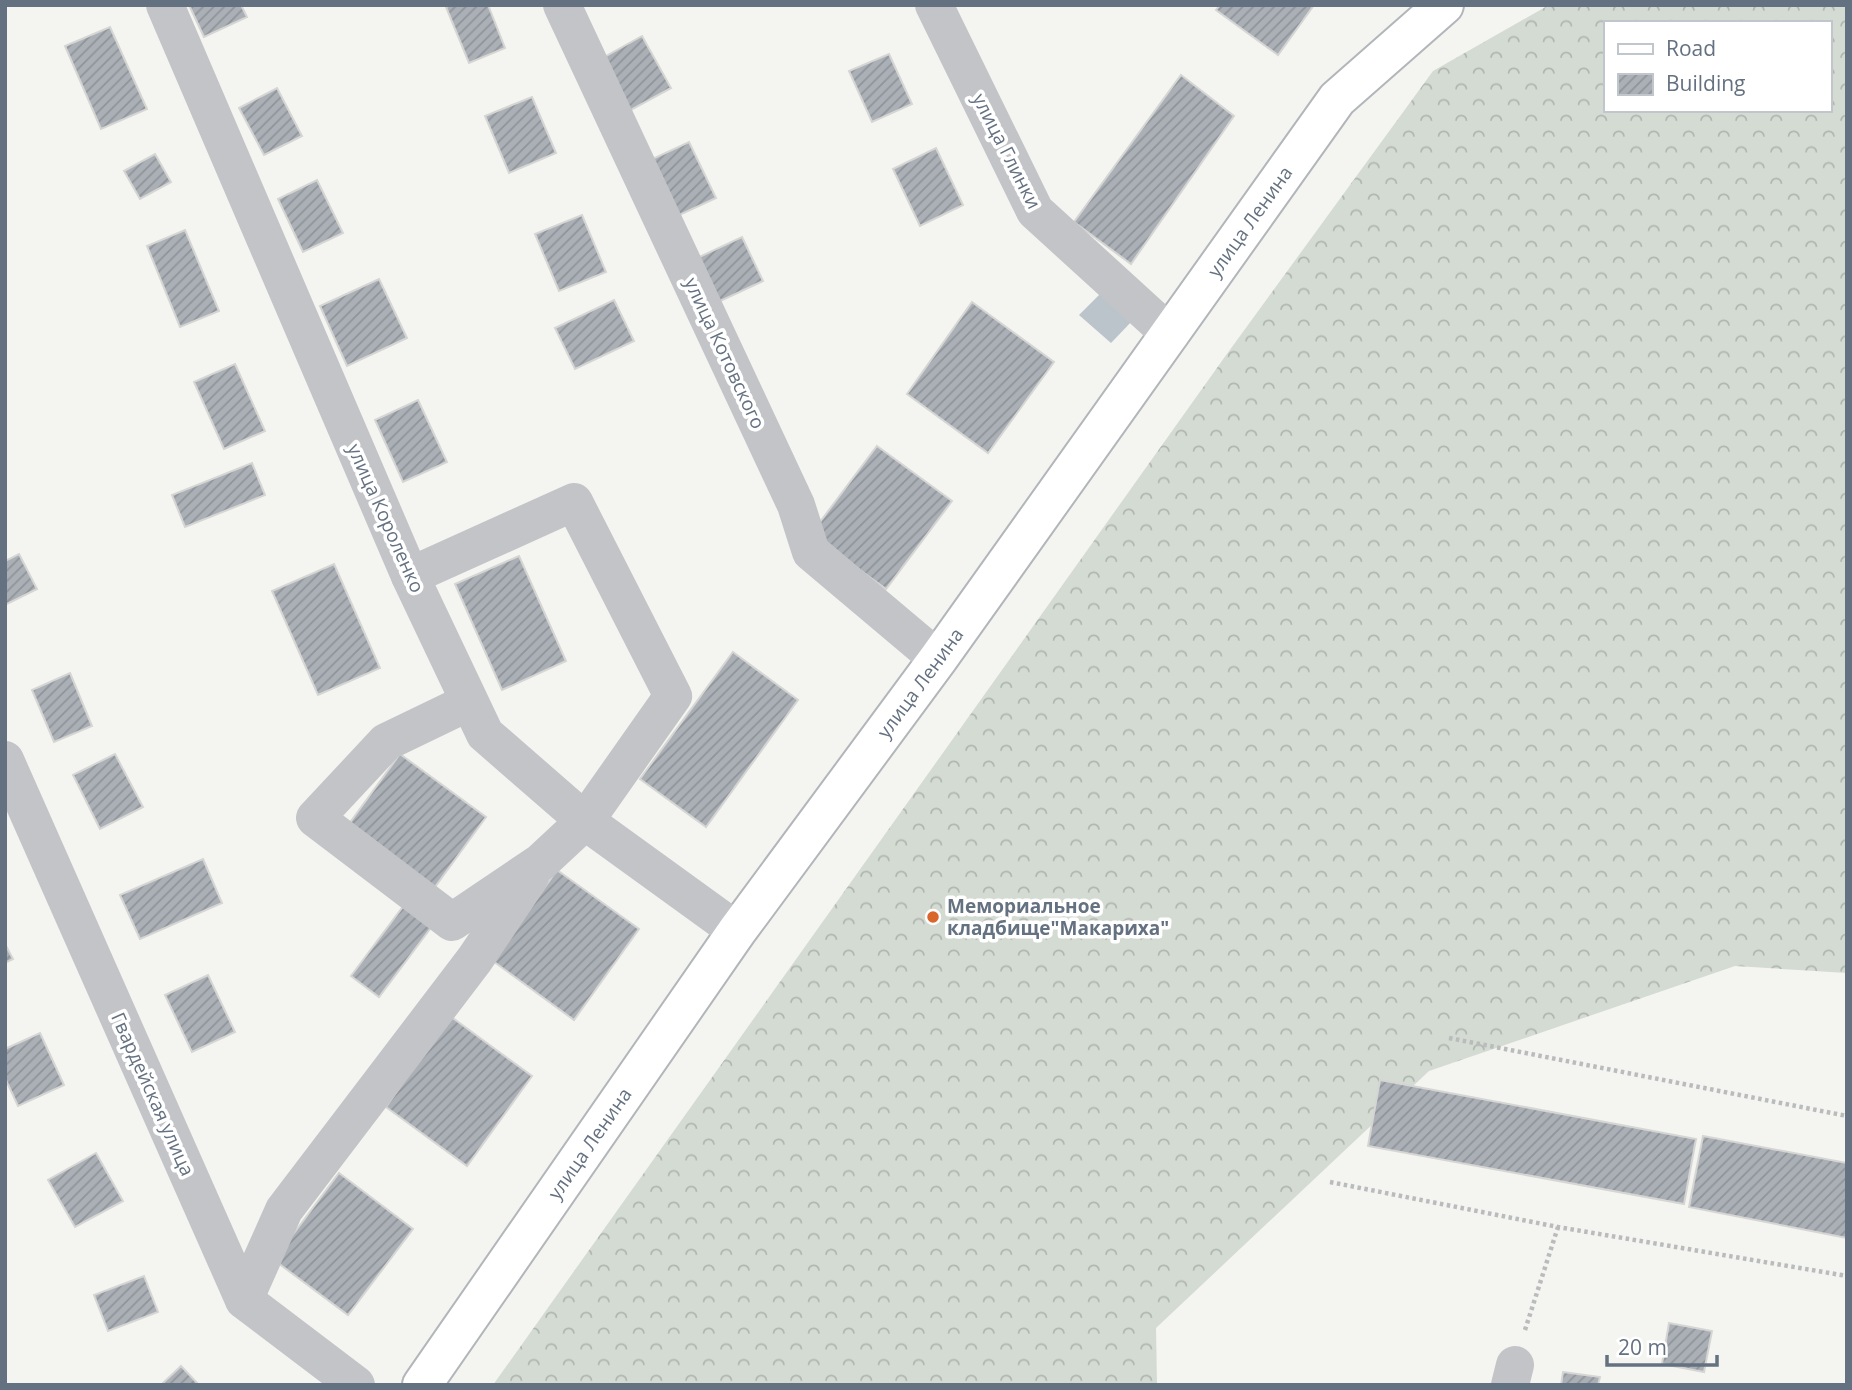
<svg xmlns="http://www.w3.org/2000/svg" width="1852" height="1390" viewBox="0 0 1852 1390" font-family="'Open Sans',sans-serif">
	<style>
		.forest { fill: url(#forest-crowns); fill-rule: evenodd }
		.water { fill: #bbc4ca }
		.building { fill: url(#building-hatch); stroke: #d5d5d3; stroke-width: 2 }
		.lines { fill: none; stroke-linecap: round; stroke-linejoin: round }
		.major-casing { stroke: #b2b6ba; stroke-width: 42 }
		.path { stroke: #b9bbbd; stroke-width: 4.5; stroke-dasharray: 3.5 3.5; stroke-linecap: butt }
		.minor { stroke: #c2c4c8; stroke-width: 38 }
		.major { stroke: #fff; stroke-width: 38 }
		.poi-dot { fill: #d9662b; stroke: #fff; stroke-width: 2.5 }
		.labels { text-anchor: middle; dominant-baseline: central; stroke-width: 7; stroke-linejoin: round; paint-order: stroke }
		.street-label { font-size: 19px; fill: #647180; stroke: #fff }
		.poi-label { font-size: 19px; font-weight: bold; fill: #647180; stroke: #fff; text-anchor: start }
	</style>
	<defs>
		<pattern id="forest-crowns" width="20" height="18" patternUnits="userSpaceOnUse" patternTransform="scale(1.75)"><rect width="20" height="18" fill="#d4dbd2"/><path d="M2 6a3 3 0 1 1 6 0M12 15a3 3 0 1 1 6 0" fill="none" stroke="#b0b6b0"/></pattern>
		<pattern id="building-hatch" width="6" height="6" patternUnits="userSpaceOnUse" patternTransform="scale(1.75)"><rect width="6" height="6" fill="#aab0b6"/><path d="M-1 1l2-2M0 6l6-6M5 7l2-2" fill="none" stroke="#8e9499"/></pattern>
	</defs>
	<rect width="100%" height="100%" fill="#f4f4f0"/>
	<path class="forest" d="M1549,5H1847V973L1735,966L1429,1071L1156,1328L1157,1385H493L1224,358L1433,71ZM1605,23H1829V110H1605Z"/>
	<path class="water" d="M1101,293L1133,320L1111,343L1079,315Z"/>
	<g class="building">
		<path d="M189,5H241L247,17L204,37Z"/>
		<path d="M451,5H488L505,48L469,63L446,7Z"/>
		<path d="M1220,5H1314L1278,55L1216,10Z"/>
		<path d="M110,27L147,109L101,129L65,46Z"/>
		<path d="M642,36L671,88L629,111L601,59Z"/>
		<path d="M889,54L912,104L872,122L849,71Z"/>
		<path d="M1181,75L1234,116L1131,264L1074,222Z"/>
		<path d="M277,88L302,136L264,155L239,108Z"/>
		<path d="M532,97L556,153L509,173L485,116Z"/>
		<path d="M689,142L716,198L673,218L646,162Z"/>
		<path d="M936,148L963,205L920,226L893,169Z"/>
		<path d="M155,154L171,182L140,199L124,171Z"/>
		<path d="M317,180L343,233L303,252L278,199Z"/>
		<path d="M582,215L606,272L559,291L535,234Z"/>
		<path d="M185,230L219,311L180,327L147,246Z"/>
		<path d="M742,237L763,281L714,304L693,260Z"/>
		<path d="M379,279L407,338L347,366L320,306Z"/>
		<path d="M614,300L634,341L575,369L555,328Z"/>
		<path d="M972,302L1054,362L988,453L907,394Z"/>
		<path d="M235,364L265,431L224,449L194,382Z"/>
		<path d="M418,400L447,462L403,482L375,420Z"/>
		<path d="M877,446L952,501L886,589L811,534Z"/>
		<path d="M252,463L265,495L185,527L172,495Z"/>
		<path d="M19,554L37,589L5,605V561Z"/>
		<path d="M519,556L566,661L502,690L455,584Z"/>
		<path d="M334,564L380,668L318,695L272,591Z"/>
		<path d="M733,652L798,700L706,827L640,779Z"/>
		<path d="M70,673L92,726L54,742L32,690Z"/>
		<path d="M115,754L143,807L100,829L73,775Z"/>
		<path d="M400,754L486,817L432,891L346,828Z"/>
		<path d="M203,859L222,903L140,939L120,895Z"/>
		<path d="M557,870L639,929L574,1020L493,961Z"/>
		<path d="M405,904L433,925L379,997L351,976Z"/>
		<path d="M5,944L13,959L5,963Z"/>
		<path d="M208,975L235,1032L192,1052L165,995Z"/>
		<path d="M450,1016L532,1076L467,1166L386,1107Z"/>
		<path d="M40,1033L64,1085L18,1106L5,1078V1049Z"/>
		<path d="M1380,1080L1696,1139L1684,1204L1368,1146Z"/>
		<path d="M1703,1136L1847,1163V1238L1689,1207Z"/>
		<path d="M96,1153L123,1201L75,1227L48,1180Z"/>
		<path d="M339,1173L413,1229L348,1315L274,1260Z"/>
		<path d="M144,1276L158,1312L108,1331L94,1295Z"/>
		<path d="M1669,1323L1712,1331L1704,1372L1662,1364Z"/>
		<path d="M181,1366L199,1385H161Z"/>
		<path d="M1563,1372L1600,1377L1598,1385H1561Z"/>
	</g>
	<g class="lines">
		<defs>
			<g id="major">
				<path id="s1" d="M422,1385L737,931L938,659L1337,99L1444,5"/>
			</g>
		</defs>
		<use href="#major" class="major-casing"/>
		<g class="path">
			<path d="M1449,1038L1847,1116"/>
			<path d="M1330,1182L1558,1227L1847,1276"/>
			<path d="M1525,1330L1558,1227"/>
		</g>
		<g class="minor">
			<path d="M165,5L410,576L485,734L585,821L737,931"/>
			<path d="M562,5L796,505L811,552L938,659"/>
			<path d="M934,5L1035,211L1170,334"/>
			<path d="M410,576L574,502L673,696L585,821L541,862L452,922L315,818L386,742L469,702"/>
			<path d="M5,760L244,1300L356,1385"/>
			<path d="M244,1300L284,1210L475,959L530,877"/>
			<path d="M1510,1385L1515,1365"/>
		</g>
		<use href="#major" class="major"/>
	</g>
	<circle class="poi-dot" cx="933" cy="917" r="7"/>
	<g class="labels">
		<g class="street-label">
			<text transform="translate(1007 151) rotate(63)">улица Глинки</text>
			<text stroke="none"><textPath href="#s1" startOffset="1428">улица Ленина</textPath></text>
			<text transform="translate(725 353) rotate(65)">улица Котовского</text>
			<text transform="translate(386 518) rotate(66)">улица Короленко</text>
			<text stroke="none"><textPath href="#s1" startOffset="861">улица Ленина</textPath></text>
			<text transform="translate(153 1094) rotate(66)">Гвардейская улица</text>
			<text stroke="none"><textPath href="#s1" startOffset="294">улица Ленина</textPath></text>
		</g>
		<g class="poi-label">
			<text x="947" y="906">Мемориальное<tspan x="947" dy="22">кладбище"Макариха"</tspan></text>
		</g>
	</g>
	<rect width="1852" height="1390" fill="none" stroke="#647180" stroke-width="14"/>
	<rect x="1604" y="21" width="228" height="91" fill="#ffffff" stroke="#c1c6cc" stroke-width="2"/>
	<rect x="1618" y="44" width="35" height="10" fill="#ffffff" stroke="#c1c6cc" stroke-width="2"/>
	<text x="1666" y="56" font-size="21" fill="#647180">Road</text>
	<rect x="1618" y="74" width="35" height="21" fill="url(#building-hatch)" stroke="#c1c6cc" stroke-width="2"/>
	<text x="1666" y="91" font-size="21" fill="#647180">Building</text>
	<path d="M1607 1355v10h110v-10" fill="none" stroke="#647180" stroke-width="3.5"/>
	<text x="1618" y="1355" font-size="21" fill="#647180" stroke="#ffffff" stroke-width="5" paint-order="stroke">20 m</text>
</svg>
